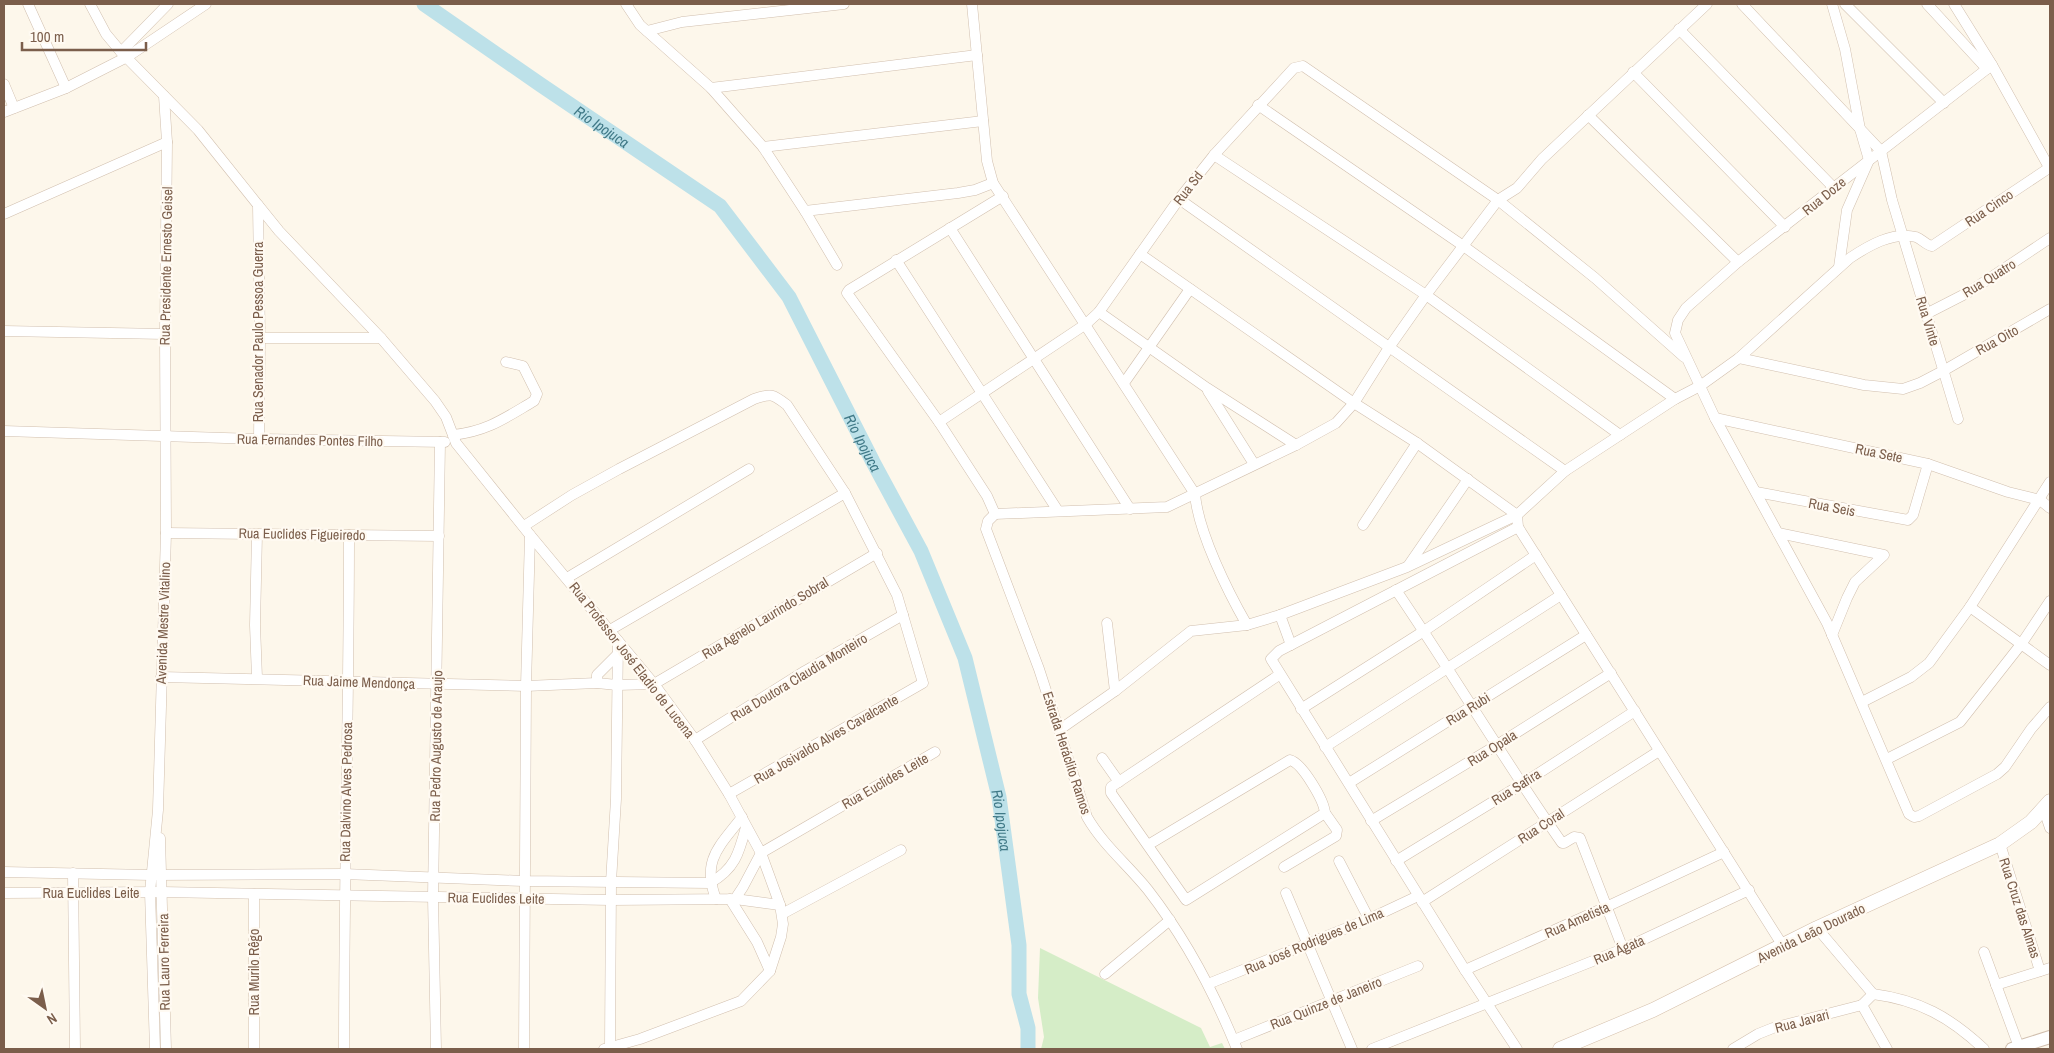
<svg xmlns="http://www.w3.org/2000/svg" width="2054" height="1053" viewBox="0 0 2054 1053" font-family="'Archivo Narrow',sans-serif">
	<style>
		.green { fill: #d5edc7 }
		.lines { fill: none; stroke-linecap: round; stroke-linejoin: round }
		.river { stroke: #bde1e9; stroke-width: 15 }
		.minor-casing { stroke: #d1bfae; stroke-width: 11 }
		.tertiary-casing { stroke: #d1bfae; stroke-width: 14 }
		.secondary-casing { stroke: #d5c0ac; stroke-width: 15 }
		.minor { stroke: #fff; stroke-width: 10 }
		.tertiary { stroke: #fff; stroke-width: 12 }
		.secondary { stroke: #fff; stroke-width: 14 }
		.labels { text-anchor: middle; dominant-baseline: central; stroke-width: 4.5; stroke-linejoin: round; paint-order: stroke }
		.street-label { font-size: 14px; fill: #7b5e4b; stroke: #fffaf2 }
		.water-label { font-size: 15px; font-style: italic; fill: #407987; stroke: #fffaf2 }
	</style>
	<rect width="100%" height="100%" fill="#fdf7eb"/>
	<path class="green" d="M1040,948L1201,1028L1210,1047L1222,1043L1225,1049H1041L1044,1037L1038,998Z"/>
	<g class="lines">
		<path class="river" id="s1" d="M424,4L541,85L720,206L789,297L873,462L921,551L965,658L999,797L1019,945V994L1028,1028V1049"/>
		<defs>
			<g id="minor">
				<path d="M28,4L66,88"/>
				<path d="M90,4L106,34L121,52L198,130L258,205L260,338L259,439"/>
				<path d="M626,4L640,25L711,88L763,147L805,211L837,265"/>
				<path d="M972,4L987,161L993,183L1195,494C1198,532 1228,592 1247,625"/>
				<path d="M1742,4L1881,151L1892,200L1958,419"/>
				<path d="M1832,4L1845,49L1860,129L1869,160L1847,210L1839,267"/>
				<path d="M1845,4L1944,103"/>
				<path d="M1927,4L1987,69"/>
				<path d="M1954,4L1992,65L2050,169"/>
				<path d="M1679,29L1834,188"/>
				<path d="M647,31L682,22L844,4"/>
				<path d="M121,52L168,4"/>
				<path d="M1992,65L1738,262L1686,308L1678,320L1675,333L1715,418L1827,623L1909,814L1914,817L1919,816L1997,774L2005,767L2031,729L2050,707"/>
				<path d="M1633,72L1785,227"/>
				<path d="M4,84L14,108"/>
				<path d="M711,88L977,55"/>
				<path d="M1258,105L1462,245L1675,399"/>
				<path d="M4,112L66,88L127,57L206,4"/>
				<path d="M1588,115L1738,262"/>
				<path d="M763,147L983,121"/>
				<path d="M1214,155L1426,295L1620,435"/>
				<path d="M1179,199L1565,471"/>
				<path d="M258,205L279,231L381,338"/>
				<path d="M805,211L958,193L975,190L993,183"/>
				<path d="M4,214L167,142"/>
				<path d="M950,228L1130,509"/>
				<path d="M896,260L1058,511"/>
				<path d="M1099,312L1207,388L1296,445"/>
				<path d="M1926,314L1969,292L2050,238"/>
				<path d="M4,331L165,334"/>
				<path d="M260,338H381L435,401L446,417L456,443L530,535L654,684L695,740L729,794L761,853L780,905L783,924L781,937L770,971L741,1001L640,1039L604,1049"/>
				<path d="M1739,358L1864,385L1903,389L1920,383L1943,371L2050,309"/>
				<path d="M1124,383L1190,289"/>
				<path d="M1208,391L1254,464"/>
				<path d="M1715,418L1928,464L2008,492L2040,500L2050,508"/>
				<path d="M939,422L1086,324L1099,312L1179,199L1214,155L1294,68L1303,66L1498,200L1595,278L1684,357"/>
				<path d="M4,431L259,439L445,442"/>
				<path d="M453,435C488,431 505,418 534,401L537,394L523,366L506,362"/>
				<path d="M1756,492L1908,520L1913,515L1928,464"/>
				<path d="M995,514L1167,507L1296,445L1336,423L1354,403L1390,346L1426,295L1498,200L1517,188L1542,159L1707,4"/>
				<path d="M995,514L988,521L986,529L1039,669L1087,817C1103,845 1128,865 1148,890C1186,939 1214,992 1237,1049"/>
				<path d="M995,514L987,496L939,422L847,293L849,290L1003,196"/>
				<path d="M1363,525L1417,443"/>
				<path d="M524,526L572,495L619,469L754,399C771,393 773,394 787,405L845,493L897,595L923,683L729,794"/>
				<path d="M166,533L439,536"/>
				<path d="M1778,533L1884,555L1855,582L1847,598L1832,635"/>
				<path d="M257,534L255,625L257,678"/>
				<path d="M1408,566L1468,479"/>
				<path d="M567,578L749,469"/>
				<path d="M1396,590C1453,674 1504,760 1562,843H1564L1574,837L1580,838L1623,949"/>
				<path d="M1970,607L2050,665"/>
				<path d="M1280,615L1291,645"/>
				<path d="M1107,623L1115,691"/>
				<path d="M610,630L845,493"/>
				<path d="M161,677L526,686L597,683L617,685L654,684L877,553"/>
				<path d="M597,683V675L617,655"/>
				<path d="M1862,702L1911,677L1929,663L1970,607L2050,482"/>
				<path d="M1301,709L1424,631L1536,555"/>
				<path d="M1059,730L1115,691L1191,631L1247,625L1280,615L1407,567L1517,515L1417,443L1354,403L1140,254"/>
				<path d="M695,740L805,671L903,615"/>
				<path d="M1325,747L1561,595"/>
				<path d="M1102,758L1119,782"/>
				<path d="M1887,759L1960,722L2022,643L2050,601"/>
				<path d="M1349,783L1586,635"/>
				<path d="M2044,810L2050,828"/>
				<path d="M1371,821L1497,745L1611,673"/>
				<path d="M160,838L166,1049"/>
				<path d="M2000,844L2040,971"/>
				<path d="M1148,845L1290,760C1302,763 1324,800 1325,813L1186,900L1111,793V787L1279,675"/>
				<path d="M1339,861L1369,919"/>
				<path d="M1396,861L1522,784L1635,711"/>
				<path d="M1284,867L1336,836L1337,830L1325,813"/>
				<path d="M4,872L151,875L344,874L524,881L710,883C735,869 739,853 746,827"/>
				<path d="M73,873L75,1049"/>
				<path d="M4,893L162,892L611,900L735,899L743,887L761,853L935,752"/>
				<path d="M1286,893L1352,1049"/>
				<path d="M254,894V1049"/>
				<path d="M716,899C701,860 720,846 742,817"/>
				<path d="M730,899L757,942L770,971"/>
				<path d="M735,899L780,905"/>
				<path d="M1422,902L1659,751"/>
				<path d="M782,914L901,850"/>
				<path d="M1817,928L1873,994L1862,1005"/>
				<path d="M1783,946L1518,527L1517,515L1565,471L1675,399L1700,386L1739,358L1850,258C1868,246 1893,231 1916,237C1922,239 1926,245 1932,246L2049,168"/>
				<path d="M1984,952L2019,1047"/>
				<path d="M1465,970L1271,659L1279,651L1518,527"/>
				<path d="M1105,974L1170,920"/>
				<path d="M1208,984L1369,919L1418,896"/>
				<path d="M1996,985L2050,968"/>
				<path d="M1873,994C1919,1000 1950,1017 1984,1049"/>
				<path d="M1862,1005L1887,1049"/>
				<path d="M1234,1040L1418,966"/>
				<path d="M610,1047L611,882L616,799L618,641"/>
				<path d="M155,1049L150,892L158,810L166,533L165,334L167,142L164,96"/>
				<path d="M344,1049C344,878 349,706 349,535"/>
				<path d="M436,1049L433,897L440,442"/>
				<path d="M524,1049L526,686L530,535"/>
				<path d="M1372,1049L1623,949L1749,890"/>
				<path d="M1517,1049L1465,970L1606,907L1724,852"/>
				<path d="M1733,1049L1758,1034L1773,1028L1862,1005"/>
			</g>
			<path id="tertiary" d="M2012,1049L2050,1037"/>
			<path id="secondary" d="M1560,1049L1653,1010L1817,928L2000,844L2031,822L2050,801"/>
		</defs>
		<use href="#minor" class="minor-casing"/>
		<use href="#tertiary" class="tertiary-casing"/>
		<use href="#secondary" class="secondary-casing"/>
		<use href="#minor" class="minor"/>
		<use href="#tertiary" class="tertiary"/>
		<use href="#secondary" class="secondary"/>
	</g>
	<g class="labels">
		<g class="street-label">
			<text transform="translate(1188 188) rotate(-52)">Rua Sd</text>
			<text transform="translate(1824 196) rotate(-39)">Rua Doze</text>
			<text transform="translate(1989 208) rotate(-34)">Rua Cinco</text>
			<text transform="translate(166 266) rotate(-89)">Rua Presidente Ernesto Geisel</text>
			<text transform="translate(1989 278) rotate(-32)">Rua Quatro</text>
			<text transform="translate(1928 321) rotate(73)">Rua Vinte</text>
			<text transform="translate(258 332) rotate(-90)">Rua Senador Paulo Pessoa Guerra</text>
			<text transform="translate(1997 340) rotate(-29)">Rua Oito</text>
			<text transform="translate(310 440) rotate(1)">Rua Fernandes Pontes Filho</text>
			<text transform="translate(1879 453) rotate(12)">Rua Sete</text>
			<text transform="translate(1832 507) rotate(11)">Rua Seis</text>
			<text transform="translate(302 534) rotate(1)">Rua Euclides Figueiredo</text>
			<text transform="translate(765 618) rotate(-31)">Rua Agnelo Laurindo Sobral</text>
			<text transform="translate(163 623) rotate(-88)">Avenida Mestre Vitalino</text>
			<text transform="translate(632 660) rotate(52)">Rua Professor José Eladio de Lucena</text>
			<text transform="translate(799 677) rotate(-31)">Rua Doutora Claudia Monteiro</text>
			<text transform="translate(359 682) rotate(2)">Rua Jaime Mendonça</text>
			<text transform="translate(1468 709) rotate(-32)">Rua Rubi</text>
			<text transform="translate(826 739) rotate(-30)">Rua Josivaldo Alves Cavalcante</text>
			<text transform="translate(436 746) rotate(-89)">Rua Pedro Augusto de Araujo</text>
			<text transform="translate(1492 748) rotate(-32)">Rua Opala</text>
			<text transform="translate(1067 753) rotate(72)">Estrada Heráclito Ramos</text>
			<text transform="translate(885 781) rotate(-30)">Rua Euclides Leite</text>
			<text transform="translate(1516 787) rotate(-32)">Rua Safira</text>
			<text transform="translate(346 792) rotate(-89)">Rua Dalvino Alves Pedrosa</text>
			<text transform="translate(1541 826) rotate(-33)">Rua Coral</text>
			<text x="91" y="893">Rua Euclides Leite</text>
			<text transform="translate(496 898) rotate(1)">Rua Euclides Leite</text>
			<text transform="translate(2020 908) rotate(72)">Rua Cruz das Almas</text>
			<text transform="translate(1577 920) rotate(-24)">Rua Ametista</text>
			<text transform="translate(1811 933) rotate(-26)">Avenida Leão Dourado</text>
			<text transform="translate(1314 941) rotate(-23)">Rua José Rodrigues de Lima</text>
			<text transform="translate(1619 950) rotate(-23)">Rua Ágata</text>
			<text transform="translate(164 962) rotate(-91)">Rua Lauro Ferreira</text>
			<text transform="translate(254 972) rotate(-90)">Rua Murilo Rêgo</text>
			<text transform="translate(1326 1003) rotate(-22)">Rua Quinze de Janeiro</text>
			<text transform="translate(1802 1021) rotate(-15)">Rua Javari</text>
		</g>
		<g class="water-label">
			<text stroke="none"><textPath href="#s1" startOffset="216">Rio Ipojuca</textPath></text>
			<text stroke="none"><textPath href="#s1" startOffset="636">Rio Ipojuca</textPath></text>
			<text stroke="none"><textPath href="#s1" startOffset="1041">Rio Ipojuca</textPath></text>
		</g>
	</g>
	<rect width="2054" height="1053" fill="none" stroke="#7b5e4b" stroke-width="10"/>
	<g transform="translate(45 1008) rotate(147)" stroke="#fffaf2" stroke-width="4" paint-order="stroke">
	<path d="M0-4L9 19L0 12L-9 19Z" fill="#7b5e4b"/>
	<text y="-8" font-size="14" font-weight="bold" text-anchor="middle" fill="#7b5e4b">N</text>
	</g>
	<path d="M22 42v8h124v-8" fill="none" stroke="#7b5e4b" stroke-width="2.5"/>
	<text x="30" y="42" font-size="15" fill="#7b5e4b" stroke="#fffaf2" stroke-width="4" paint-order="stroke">100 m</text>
</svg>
